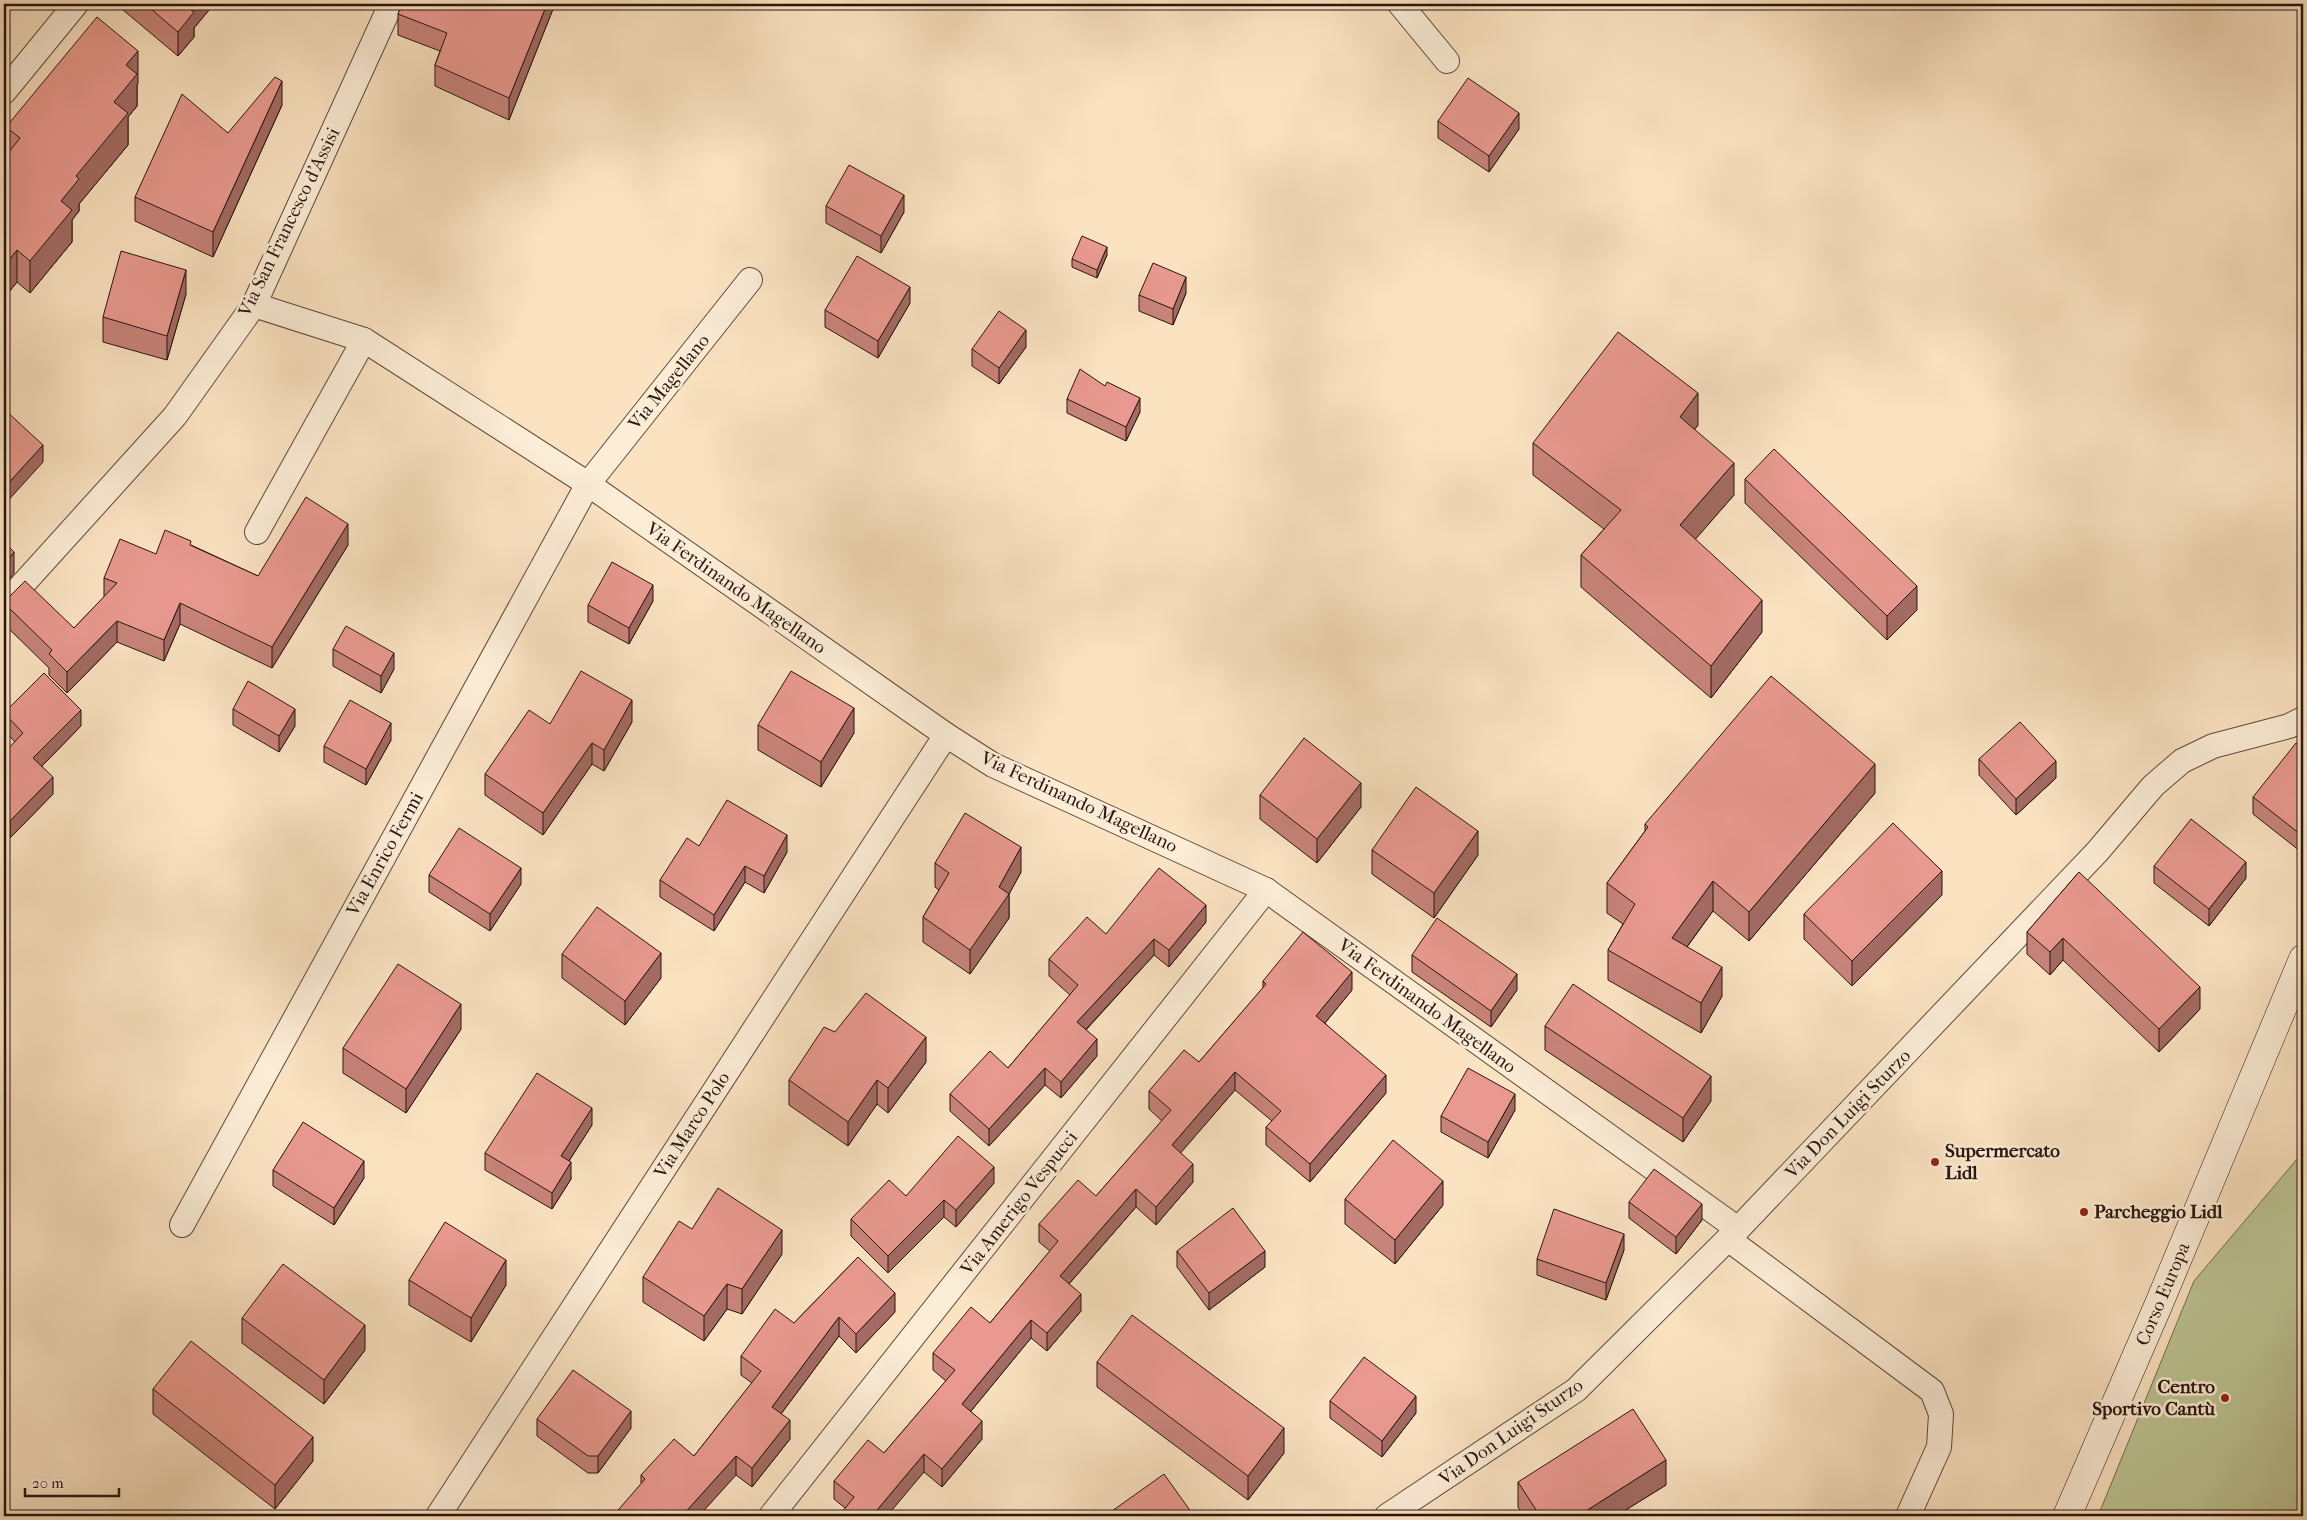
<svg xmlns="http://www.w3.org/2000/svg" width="2307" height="1520" viewBox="0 0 2307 1520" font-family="'IM FELL French Canon',serif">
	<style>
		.green { fill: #bdc494; stroke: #746c51 }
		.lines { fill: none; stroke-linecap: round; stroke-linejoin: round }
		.street-casing { stroke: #5e483b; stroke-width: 26 }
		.secondary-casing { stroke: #2a150e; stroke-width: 29 }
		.street { stroke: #fcedd7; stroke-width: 24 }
		.secondary { stroke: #fcedd7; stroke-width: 28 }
		.wall { fill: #c8847b; stroke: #2a150e }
		.shaded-wall { fill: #a36b64; stroke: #2a150e }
		.building { fill: #e9998f; stroke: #2a150e }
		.poi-dot { fill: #8f2418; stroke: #fcedd7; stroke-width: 2 }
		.labels { text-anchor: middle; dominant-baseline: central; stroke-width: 5; stroke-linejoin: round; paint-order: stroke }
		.street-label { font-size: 19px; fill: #2a150e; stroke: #fcedd7 }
		.poi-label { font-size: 19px; font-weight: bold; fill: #2a150e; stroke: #fcedd7; text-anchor: start }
	</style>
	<rect width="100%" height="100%" fill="#fbe3c2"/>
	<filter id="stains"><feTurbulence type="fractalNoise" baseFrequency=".004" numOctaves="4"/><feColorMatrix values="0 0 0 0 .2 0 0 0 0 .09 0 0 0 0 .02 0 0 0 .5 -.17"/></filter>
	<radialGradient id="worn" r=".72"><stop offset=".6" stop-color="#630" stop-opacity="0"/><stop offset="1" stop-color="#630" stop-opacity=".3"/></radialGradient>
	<path class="green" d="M2303,1152V1516H2098L2194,1281Z"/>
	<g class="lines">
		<defs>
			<g id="street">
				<path d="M1400,4L1447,61"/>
				<path d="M4,92L76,4"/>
				<path d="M254,305L364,340L588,484L946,735L993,765L1266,890L1738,1229"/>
				<path d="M257,532L364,340"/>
				<path d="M4,605L175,416L254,305L391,4"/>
				<path d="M182,1225L588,484L750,280"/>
				<path d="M1728,1239L1932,1391L1941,1414L1939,1447L1908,1516"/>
				<path d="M438,1516L946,735"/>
				<path d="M771,1516L1266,890"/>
				<path d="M1387,1516L1576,1390L1738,1229L2097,852L2153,786L2182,761L2213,746L2289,726L2303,719"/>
			</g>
			<path id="secondary" d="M2067,1516L2158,1306L2303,959"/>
		</defs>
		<use href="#street" class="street-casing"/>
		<use href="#secondary" class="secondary-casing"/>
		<use href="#street" class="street"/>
		<use href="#secondary" class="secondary"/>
	</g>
	<g class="wall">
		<path d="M116,4H214L194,28V37L178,56Z"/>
		<path d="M402,4H555L509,120L435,86V65L440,51L398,35V14Z"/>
		<path d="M138,83L137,85V106L128,117V145L79,204V211L72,220V242L30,293L17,282L4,298V158L6,155V127Z"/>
		<path d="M282,105L213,257L135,221V197L228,133Z"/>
		<path d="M1438,121L1519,129L1489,172L1438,138Z"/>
		<path d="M826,206L904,212L881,253L826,223Z"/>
		<path d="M1107,255L1097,278L1072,267V259Z"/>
		<path d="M1186,293L1173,325L1139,311V295Z"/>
		<path d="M186,294L167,360L103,342V317Z"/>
		<path d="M910,303L878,358L825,327V310Z"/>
		<path d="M1026,347L999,384L972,366V349Z"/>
		<path d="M1067,399L1140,412L1126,441L1067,413Z"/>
		<path d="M1698,425L1694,430L1734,495L1695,539L1762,632L1711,698L1581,587V555L1604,529L1533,475V443Z"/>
		<path d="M1745,479L1917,610L1887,640L1745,503Z"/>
		<path d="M191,545L258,576L348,545L272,668L180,624L164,661L117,642L67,693L49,675V668L4,624V597L74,628L104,597V578L156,554Z"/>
		<path d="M653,601L629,644L588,622V605Z"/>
		<path d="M333,649L394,669L381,693L333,666Z"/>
		<path d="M233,709L295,726L279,752L233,725Z"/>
		<path d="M4,714L81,726L42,766L53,794L10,838L4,832V753L15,742L4,730Z"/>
		<path d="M632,722L604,771L592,764L543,835L485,795V774L550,724Z"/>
		<path d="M758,725L854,733L821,787L758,750Z"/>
		<path d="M391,740L366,785L324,762V746Z"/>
		<path d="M2303,748L2300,851L2253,814V797Z"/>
		<path d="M1979,759L2056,778L2016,815L1979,775Z"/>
		<path d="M1875,793L1749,941L1713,911L1687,947L1722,996L1701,1033L1608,980V950L1623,924L1607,913V883L1645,831V824Z"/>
		<path d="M1260,795L1361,807L1317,863L1260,819Z"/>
		<path d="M699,846L787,852L764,893L745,882L714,931L660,897V880Z"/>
		<path d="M1372,850L1478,855L1434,918L1372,874Z"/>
		<path d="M935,863L1021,872L1009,894V918L970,974L923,942V917L939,890L935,887Z"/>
		<path d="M2154,866L2246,878L2209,926L2154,883Z"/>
		<path d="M2079,872L2200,1009L2159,1052L2063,960L2050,975L2027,954V932Z"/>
		<path d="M429,875L521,884L490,931L429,892Z"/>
		<path d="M1942,895L1852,986L1804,939V914Z"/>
		<path d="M1206,922L1169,967L1154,955L1086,1030L1097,1056L1061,1098L1045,1085L989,1146L950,1111V1094L1008,1068L1070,995L1049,976V959L1106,934Z"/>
		<path d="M562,954L661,978L625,1025L562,978Z"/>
		<path d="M1412,955L1517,990L1491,1027L1412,972Z"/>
		<path d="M1263,981L1352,990L1325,1023L1386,1093L1310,1182L1266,1145V1127L1272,1121L1235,1090L1180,1153L1193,1182L1156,1225L1136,1207L1069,1284L1081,1311L1047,1351L1031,1338L971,1411L982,1439L942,1487L924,1472L845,1508L834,1499V1481L884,1453L946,1381L933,1370V1353L990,1323L1050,1251L1039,1242V1224L1096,1196L1162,1121L1149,1109V1091L1199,1062L1263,988Z"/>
		<path d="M1545,1026L1711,1101L1683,1142L1545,1050Z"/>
		<path d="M461,1029L406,1113L343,1073V1048Z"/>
		<path d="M835,1032L926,1062L888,1113L877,1104L848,1146L789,1105V1080Z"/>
		<path d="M1515,1110L1488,1158L1441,1132V1116Z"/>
		<path d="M592,1125L569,1161L571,1179L552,1209L485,1170V1153Z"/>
		<path d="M273,1170L364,1178L334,1225L273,1186Z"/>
		<path d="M994,1183L956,1227L944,1217L888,1273L851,1236V1219L906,1196Z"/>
		<path d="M1345,1199L1443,1205L1395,1264L1345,1224Z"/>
		<path d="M1629,1202L1702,1220L1676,1254L1629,1218Z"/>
		<path d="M692,1229L782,1254L742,1314L727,1309L704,1341L643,1302V1277Z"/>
		<path d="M1624,1250L1606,1300L1537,1275V1259Z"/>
		<path d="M1177,1251L1265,1267L1209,1310L1177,1267Z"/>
		<path d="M858,1257L895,1312L856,1353L839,1336L781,1414L790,1439L752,1487L736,1475L641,1483V1475L694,1456L752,1383L741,1375V1356L794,1323Z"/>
		<path d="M409,1280L506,1285L471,1342L409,1305Z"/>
		<path d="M242,1318L365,1350L324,1404L242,1343Z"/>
		<path d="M1097,1362L1284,1453L1248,1500L1097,1387Z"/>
		<path d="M153,1389L313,1461L275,1509L153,1414Z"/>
		<path d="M1330,1401L1416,1413L1382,1457L1330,1418Z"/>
		<path d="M537,1419L631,1428L598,1473H588L537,1436Z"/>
		<path d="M1518,1482L1666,1485L1616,1516H1524L1518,1507Z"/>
	</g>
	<g class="shaded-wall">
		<path d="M194,4H214L194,28V37L178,56V32L190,9Z"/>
		<path d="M547,4H555L509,120V98Z"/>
		<path d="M138,51V83L137,85V106L128,117V145L79,204V211L72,220V242L30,293V261L61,201L76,176L114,102L126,65Z"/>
		<path d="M282,81V105L213,257V232Z"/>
		<path d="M1519,113V129L1489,172V156Z"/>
		<path d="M904,195V212L881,253V236Z"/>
		<path d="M1107,247V255L1097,278V270Z"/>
		<path d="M17,250V282L4,298V266Z"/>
		<path d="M186,270V294L167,360V336Z"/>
		<path d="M1186,277V293L1173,325V309Z"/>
		<path d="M910,287V303L878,358V341Z"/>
		<path d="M1026,330V347L999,384V368Z"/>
		<path d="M1698,393V425L1680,449V417Z"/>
		<path d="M1140,398V412L1126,441V427Z"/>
		<path d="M43,445V462L4,505V488Z"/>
		<path d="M1734,463V495L1680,557V525Z"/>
		<path d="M348,524V545L272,668V647Z"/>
		<path d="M14,552V573L4,586V565Z"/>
		<path d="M653,585V601L629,644V628Z"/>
		<path d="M1917,586V610L1887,640V616Z"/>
		<path d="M1762,600V632L1711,698V666Z"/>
		<path d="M180,603V624L164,661V640Z"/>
		<path d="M117,621V642L67,693V672Z"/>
		<path d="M394,653V669L381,693V676Z"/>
		<path d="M632,700V722L604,771V750Z"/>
		<path d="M854,708V733L821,787V762Z"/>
		<path d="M295,709V726L279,752V736Z"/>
		<path d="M81,710V726L33,775V758Z"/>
		<path d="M391,723V740L366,785V769Z"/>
		<path d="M592,743V764L543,835V813Z"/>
		<path d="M2056,761V778L2016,815V799Z"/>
		<path d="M1875,764V793L1749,941V912Z"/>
		<path d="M53,777V794L10,838V821Z"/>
		<path d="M1361,783V807L1317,863V839Z"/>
		<path d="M2303,830V847L2300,851V834Z"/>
		<path d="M1478,831V855L1434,918V893Z"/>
		<path d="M787,835V852L764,893V876Z"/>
		<path d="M1021,847V872L1009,894V918L970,974V950L999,887Z"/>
		<path d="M2246,862V878L2209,926V909Z"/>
		<path d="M745,866V882L714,931V915Z"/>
		<path d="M521,868V884L490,931V914Z"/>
		<path d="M1942,871V895L1852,986V961Z"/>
		<path d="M1713,881V911L1672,967V938Z"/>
		<path d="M1206,905V922L1169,967V950Z"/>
		<path d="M2063,938V960L2050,975V952Z"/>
		<path d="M1154,939V955L1077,1039V1022Z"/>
		<path d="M661,953V978L625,1025V1001Z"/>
		<path d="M1722,967V996L1701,1033V1003Z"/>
		<path d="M1352,972V990L1316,1034V1016Z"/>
		<path d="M1517,974V990L1491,1027V1011Z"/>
		<path d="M2200,987V1009L2159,1052V1029Z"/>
		<path d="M461,1004V1029L406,1113V1089Z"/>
		<path d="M926,1037V1062L888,1113V1088Z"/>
		<path d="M1097,1039V1056L1061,1098V1082Z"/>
		<path d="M1045,1068V1085L989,1146V1129Z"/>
		<path d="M1235,1072V1090L1172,1163V1145Z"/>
		<path d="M1386,1075V1093L1310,1182V1164Z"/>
		<path d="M1711,1076V1101L1683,1142V1118Z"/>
		<path d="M877,1080V1104L848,1146V1122Z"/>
		<path d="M1515,1094V1110L1488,1158V1142Z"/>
		<path d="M592,1108V1125L561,1173V1156Z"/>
		<path d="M364,1161V1178L334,1225V1208Z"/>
		<path d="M571,1162V1179L552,1209V1193Z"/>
		<path d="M1193,1164V1182L1156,1225V1207Z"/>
		<path d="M994,1167V1183L956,1227V1210Z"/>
		<path d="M1443,1181V1205L1395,1264V1240Z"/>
		<path d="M1136,1189V1207L1060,1294V1276Z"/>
		<path d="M944,1200V1217L888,1273V1256Z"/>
		<path d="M1702,1204V1220L1676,1254V1237Z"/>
		<path d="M782,1230V1254L742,1314V1289Z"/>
		<path d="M1624,1234V1250L1606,1300V1283Z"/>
		<path d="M1265,1251V1267L1209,1310V1293Z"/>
		<path d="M506,1260V1285L471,1342V1318Z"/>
		<path d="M727,1284V1309L704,1341V1316Z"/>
		<path d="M895,1293V1312L856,1353V1334Z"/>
		<path d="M1081,1294V1311L1047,1351V1333Z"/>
		<path d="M839,1317V1336L772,1426V1407Z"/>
		<path d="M1031,1320V1338L962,1422V1404Z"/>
		<path d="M365,1325V1350L324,1404V1380Z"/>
		<path d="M1416,1396V1413L1382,1457V1441Z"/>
		<path d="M631,1411V1428L598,1473V1456Z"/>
		<path d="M790,1420V1439L752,1487V1468Z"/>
		<path d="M982,1421V1439L942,1487V1469Z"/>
		<path d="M1284,1428V1453L1248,1500V1476Z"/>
		<path d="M313,1437V1461L275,1509V1485Z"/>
		<path d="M924,1454V1472L887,1516H872Z"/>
		<path d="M736,1456V1475L699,1516H682Z"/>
		<path d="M1666,1460V1485L1616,1516H1578Z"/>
	</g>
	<g class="building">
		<path d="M145,4H194L190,9L194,12L178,32Z"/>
		<path d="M402,4H547L509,98L435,65L447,33L398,14Z"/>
		<path d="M97,17L138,51L126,65L137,74L114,102L128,113L76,176L79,179L61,201L72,210L30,261L17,250L4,266V158L20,138L6,127Z"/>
		<path d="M275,77L282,81L213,232L135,197L182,94L228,133Z"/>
		<path d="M1468,78L1519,113L1489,156L1438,121Z"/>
		<path d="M849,165L904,195L881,236L826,206Z"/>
		<path d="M1082,236L1107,247L1097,270L1072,259Z"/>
		<path d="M121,251L186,270L167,336L103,317Z"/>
		<path d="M857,256L910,287L878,341L825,310Z"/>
		<path d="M1153,263L1186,277L1173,309L1139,295Z"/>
		<path d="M999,311L1026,330L999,368L972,349Z"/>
		<path d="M1618,332L1698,393L1680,417L1734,463L1680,525L1762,600L1711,666L1581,555L1621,510L1533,443Z"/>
		<path d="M1080,369L1105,386L1107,382L1140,398L1126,427L1067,399Z"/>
		<path d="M4,409L43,445L4,488Z"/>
		<path d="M1774,449L1917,586L1887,616L1745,479Z"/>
		<path d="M306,497L348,524L272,647L180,603L164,640L117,621L67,672L49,654L52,650L4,603V597H9L25,581L74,628L117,583L104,578L120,539L156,554L165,530L191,541L190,545L258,576Z"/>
		<path d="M4,542L14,552L4,565Z"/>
		<path d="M612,562L653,585L629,628L588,605Z"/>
		<path d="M346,626L394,653L381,676L333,649Z"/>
		<path d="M581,671L632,700L604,750L592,743L543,813L485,774L529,710L550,724Z"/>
		<path d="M791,671L854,708L821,762L758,725Z"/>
		<path d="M44,673L81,710L33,758L53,777L10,821L4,815V753L23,733L4,713Z"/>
		<path d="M1771,676L1875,764L1749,912L1713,881L1672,938L1722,967L1701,1003L1608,950L1635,904L1607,883L1648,827L1645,824Z"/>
		<path d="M248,681L295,709L279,736L233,709Z"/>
		<path d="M350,700L391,723L366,769L324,746Z"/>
		<path d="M2020,722L2056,761L2016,799L1979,759Z"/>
		<path d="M1304,738L1361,783L1317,839L1260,795Z"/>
		<path d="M2296,743L2303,748V830L2300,834L2253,797Z"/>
		<path d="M1416,787L1478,831L1434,893L1372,850Z"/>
		<path d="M727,800L787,835L764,876L745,866L714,915L660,880L687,838L699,846Z"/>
		<path d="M965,813L1021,847L999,887L1009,894L970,950L923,917L949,873L935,863Z"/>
		<path d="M2191,819L2246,862L2209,909L2154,866Z"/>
		<path d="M1893,823L1942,871L1852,961L1804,914Z"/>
		<path d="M459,828L521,868L490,914L429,875Z"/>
		<path d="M1159,868L1206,905L1169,950L1154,939L1077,1022L1097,1039L1061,1082L1045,1068L989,1129L950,1094L990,1051L1008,1068L1078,985L1049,959L1087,917L1106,934Z"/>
		<path d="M2079,872L2200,987L2159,1029L2063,938L2050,952L2027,932Z"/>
		<path d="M597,907L661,953L625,1001L562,954Z"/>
		<path d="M1437,918L1517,974L1491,1011L1412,955Z"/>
		<path d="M1303,932L1352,972L1316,1016L1386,1075L1310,1164L1266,1127L1281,1111L1235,1072L1172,1145L1193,1164L1156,1207L1136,1189L1060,1276L1081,1294L1047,1333L1031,1320L962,1404L982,1421L942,1469L924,1454L872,1516H839L854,1497L834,1481L868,1440L884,1453L955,1370L933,1353L971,1307L990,1323L1058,1241L1039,1224L1078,1180L1096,1196L1171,1110L1149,1091L1184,1050L1199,1062L1266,984L1263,981Z"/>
		<path d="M398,964L461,1004L406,1089L343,1048Z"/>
		<path d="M1573,984L1711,1076L1683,1118L1545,1026Z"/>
		<path d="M866,993L926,1037L888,1088L877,1080L848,1122L789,1080L824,1027L835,1032Z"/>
		<path d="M1468,1068L1515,1094L1488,1142L1441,1116Z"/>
		<path d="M537,1073L592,1108L561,1156L571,1162L552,1193L485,1153Z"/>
		<path d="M303,1122L364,1161L334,1208L273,1170Z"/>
		<path d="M958,1136L994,1167L956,1210L944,1200L888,1256L851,1219L889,1180L906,1196Z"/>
		<path d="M1393,1140L1443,1181L1395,1240L1345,1199Z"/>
		<path d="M1654,1169L1702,1204L1676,1237L1629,1202Z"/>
		<path d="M718,1188L782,1230L742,1289L727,1284L704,1316L643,1277L679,1221L692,1229Z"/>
		<path d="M1233,1208L1265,1251L1209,1293L1177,1251Z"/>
		<path d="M1554,1209L1624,1234L1606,1283L1537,1259Z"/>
		<path d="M445,1222L506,1260L471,1318L409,1280Z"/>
		<path d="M858,1257L895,1293L856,1334L839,1317L772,1407L790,1420L752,1468L736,1456L682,1516H613L645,1479L641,1475L674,1439L694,1456L761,1371L741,1356L775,1309L794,1323Z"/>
		<path d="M283,1264L365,1325L324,1380L242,1318Z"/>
		<path d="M1132,1315L1284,1428L1248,1476L1097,1362Z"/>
		<path d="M191,1341L313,1437L275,1485L153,1389Z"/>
		<path d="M1364,1357L1416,1396L1382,1441L1330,1401Z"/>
		<path d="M573,1370L631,1411L598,1456H588L537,1419Z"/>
		<path d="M1633,1409L1666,1460L1578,1516H1540L1518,1482Z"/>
		<path d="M1164,1474L1194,1516H1105Z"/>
	</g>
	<g class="poi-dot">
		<circle cx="1935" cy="1162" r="5"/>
		<circle cx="2084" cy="1212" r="5"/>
		<circle cx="2225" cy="1398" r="5"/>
	</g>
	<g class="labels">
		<g class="street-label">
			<text transform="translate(289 222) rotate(-64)">Via San Francesco d'Assisi</text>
			<text transform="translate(669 382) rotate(-51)">Via Magellano</text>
			<text transform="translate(736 588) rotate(35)">Via Ferdinando Magellano</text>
			<text transform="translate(1079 802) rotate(25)">Via Ferdinando Magellano</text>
			<text transform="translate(385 854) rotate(-61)">Via Enrico Fermi</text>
			<text transform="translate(1427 1006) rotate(36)">Via Ferdinando Magellano</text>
			<text transform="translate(1848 1114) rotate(-46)">Via Don Luigi Sturzo</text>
			<text transform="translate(692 1125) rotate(-57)">Via Marco Polo</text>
			<text transform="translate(1019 1203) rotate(-52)">Via Amerigo Vespucci</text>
			<text transform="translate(2163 1294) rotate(-67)">Corso Europa</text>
			<text transform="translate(1511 1432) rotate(-35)">Via Don Luigi Sturzo</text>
		</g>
		<g class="poi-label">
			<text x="1945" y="1151">Supermercato<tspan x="1945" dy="22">Lidl</tspan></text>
			<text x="2094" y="1212">Parcheggio Lidl</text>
			<text x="2215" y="1387" text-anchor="end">Centro<tspan x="2215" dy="22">Sportivo Cantù</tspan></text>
		</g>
	</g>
	<rect width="2307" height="1520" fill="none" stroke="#fbe3c2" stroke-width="20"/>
	<rect x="5" y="5" width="2297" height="1510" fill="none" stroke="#2a150e" stroke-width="2.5"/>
	<rect x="10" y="10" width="2287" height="1500" fill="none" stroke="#2a150e"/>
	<path d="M25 1488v8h94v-8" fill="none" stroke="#2a150e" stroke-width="2.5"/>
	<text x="32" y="1488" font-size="15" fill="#2a150e" stroke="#fcedd7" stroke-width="4" paint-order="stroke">20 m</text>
	<rect width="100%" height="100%" filter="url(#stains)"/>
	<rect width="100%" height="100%" fill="url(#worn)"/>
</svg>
